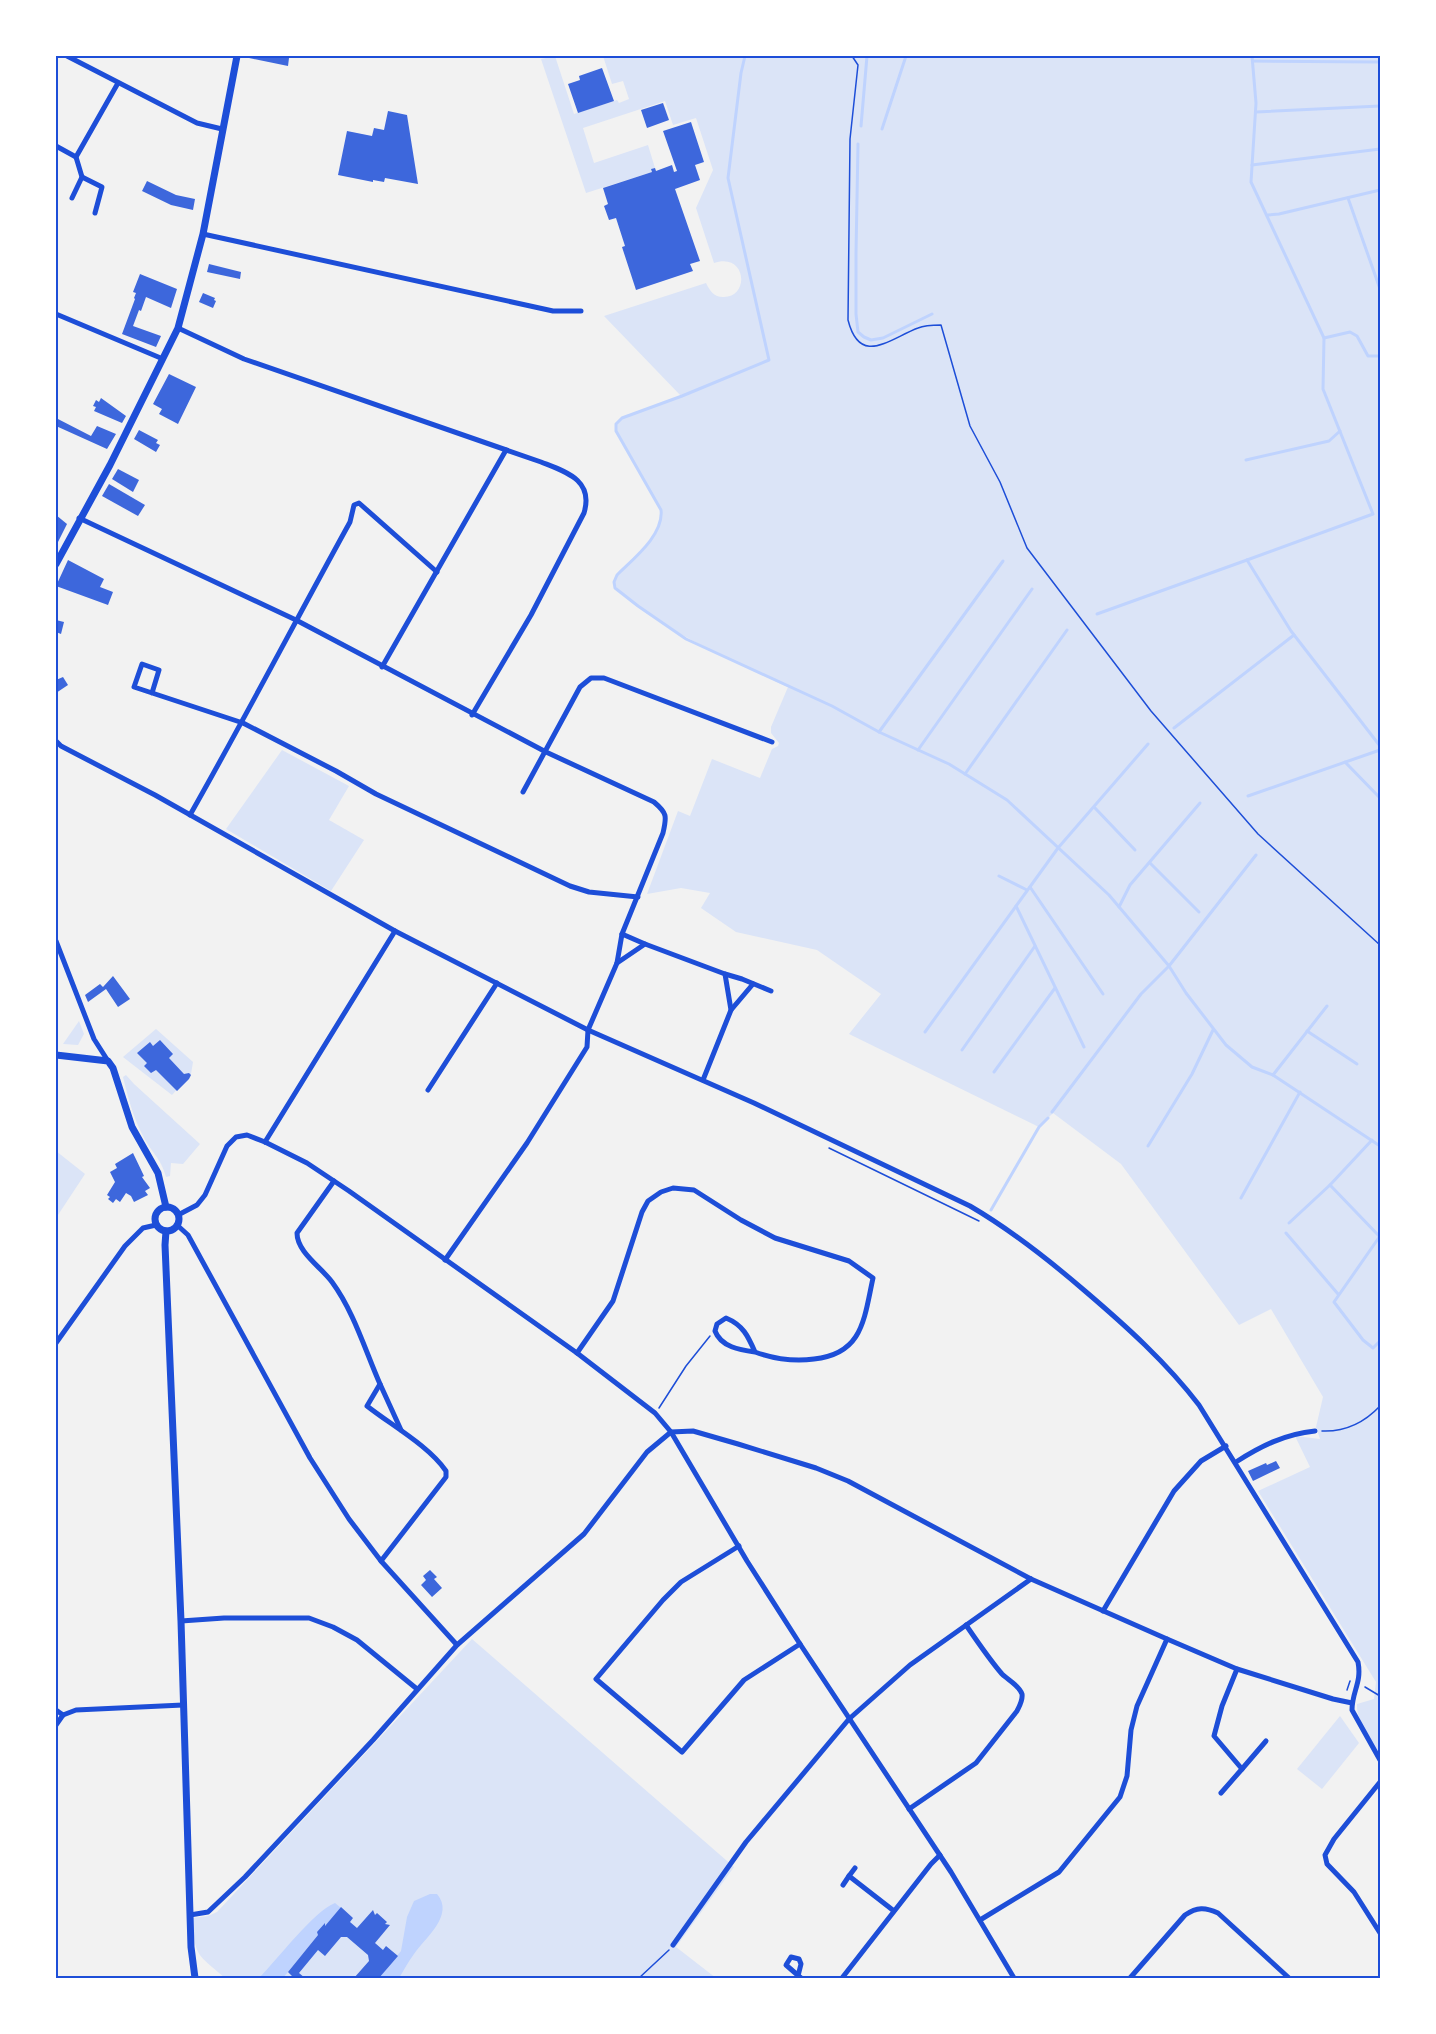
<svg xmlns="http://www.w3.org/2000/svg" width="1436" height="2034" viewBox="0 0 1436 2034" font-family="Inter,sans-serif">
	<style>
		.green { fill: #dbe4f7 }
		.water { fill: #bfd3fe }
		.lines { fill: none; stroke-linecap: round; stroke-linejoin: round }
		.stream { stroke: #bfd3fe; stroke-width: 3 }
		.building { fill: #3d67dc }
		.path { stroke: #1d4ed8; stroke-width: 1.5 }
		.minor { stroke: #1d4ed8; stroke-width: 5 }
		.tertiary { stroke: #1d4ed8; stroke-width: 7 }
		.neatline { fill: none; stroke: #1d4ed8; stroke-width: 2 }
	</style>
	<rect width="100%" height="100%" fill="#f2f2f2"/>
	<g class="green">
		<path d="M555,56L574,114L614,101L617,100L619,103L629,99L623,81L612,84L603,56H1380V1755C1372,1740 1356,1722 1357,1704L1374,1699L1376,1682L1258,1491L1310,1467L1295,1436L1320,1439L1316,1427L1323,1397L1271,1309L1239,1325L1121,1164L1053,1113L1039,1127L849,1034L881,994L817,950L736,932L701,908L710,893L681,888L647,894L678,811L690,816L712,759L760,778L772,749L778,746L779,743L771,733V727L788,687C754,671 624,613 614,582L617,575C633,559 664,535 661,509L616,431V424L622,418L681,396L604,316L706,283C710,291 714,297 723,297C750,298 747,252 714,263L696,208L713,170L696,118L673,125L665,101L583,128L594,163L648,145L655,168L651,169L652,172L586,193L541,59Z"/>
		<path d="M282,750L349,786L329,820L364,840L331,891L226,829Z"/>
		<path d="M79,1021L84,1034L78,1045L63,1044Z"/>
		<path d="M156,1029L193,1062L191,1074L172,1095L123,1057Z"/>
		<path d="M126,1075L134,1084L200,1144L183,1164L171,1163L170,1176L166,1177C161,1158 151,1152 143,1136C133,1117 128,1097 123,1077Z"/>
		<path d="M56,1151L85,1174L56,1218Z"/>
		<path d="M472,1639L734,1867L676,1947L716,1978H225C197,1954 194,1956 193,1918L208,1916L217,1912Z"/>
		<path d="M1340,1716L1359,1743L1322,1789L1297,1769Z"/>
	</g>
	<g class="water">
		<path d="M430,1894H437C455,1915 425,1938 414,1954C408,1962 404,1970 399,1978H379L401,1951L407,1917L414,1901Z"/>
		<path d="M335,1903L341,1908L325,1926V1924L318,1932V1935L283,1978H259C277,1960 314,1911 335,1903Z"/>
	</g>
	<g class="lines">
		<g class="stream">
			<path d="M745,56L741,73L728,178L769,360L682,396L622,418L616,424V431L661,510C664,535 633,559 617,575L614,582L615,588L638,606L686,639L832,706L879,732L949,764L1007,800L1109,895L1169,966L1186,993L1226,1045L1252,1067L1273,1075L1380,1146"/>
			<path d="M1252,56L1256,103L1251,182L1324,338L1323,389L1373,514L1247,560L1291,631L1380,746"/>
			<path d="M1253,61L1380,62"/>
			<path d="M1256,112L1380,106"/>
			<path d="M861,126L867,56"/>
			<path d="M882,129L906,56"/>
			<path d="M858,144L856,253V314L858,332L864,337L871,340L883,338L932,314"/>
			<path d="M1252,165L1380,149"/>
			<path d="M1348,198L1380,289"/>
			<path d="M1268,215L1279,214L1380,190"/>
			<path d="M1324,338L1350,332L1357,336L1368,356H1380"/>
			<path d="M1246,460L1329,441L1340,431"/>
			<path d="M1097,614L1247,560"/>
			<path d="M1174,728L1294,635"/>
			<path d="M879,732L1003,561"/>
			<path d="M918,750L1032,589"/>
			<path d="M1345,762L1380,798"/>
			<path d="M965,774L1067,630"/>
			<path d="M1248,796L1380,750"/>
			<path d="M1095,808L1135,850"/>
			<path d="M1150,863L1199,912"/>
			<path d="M999,876L1027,890"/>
			<path d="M1030,887L1103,994"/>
			<path d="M1016,906L1084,1047"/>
			<path d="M1119,907L1130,885L1200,803"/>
			<path d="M1307,1031L1357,1064"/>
			<path d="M925,1032L1058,848L1148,744"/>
			<path d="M962,1050L1035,946"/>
			<path d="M994,1072L1055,988"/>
			<path d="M1273,1075L1327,1006"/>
			<path d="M1052,1112L1141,994L1169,966L1256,855"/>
			<path d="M1372,1140L1330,1185L1380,1237"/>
			<path d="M1148,1146L1192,1074L1213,1030"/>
			<path d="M1241,1198L1300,1092"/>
			<path d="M991,1210L1039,1127L1048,1118"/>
			<path d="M1289,1223L1330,1185"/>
			<path d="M1286,1233L1338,1294"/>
			<path d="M1380,1236L1334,1302L1363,1340L1373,1348L1380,1341"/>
		</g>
	</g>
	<g class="building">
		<path d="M249,56H284L289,58L288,66L249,58Z"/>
		<path d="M602,68L614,101L578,113L568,84L580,80L579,76Z"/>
		<path d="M663,103L669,120L647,128L641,110Z"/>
		<path d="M388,111L407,115L418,184L385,178L384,182L373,180V182L338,175L347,131L372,136L374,128L384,130Z"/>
		<path d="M691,122L704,162L695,165L700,180L675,189L700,261L690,264L693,271L636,290L622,247L625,246L616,218L609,220L604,206L608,204L603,188L652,172L651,169L655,168L656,171L672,165L674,172L677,171L663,131Z"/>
		<path d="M147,181L176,195L195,199L193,210L171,205L142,191Z"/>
		<path d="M209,264L241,272L240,279L207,272Z"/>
		<path d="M140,274L177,289L171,308L146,297L141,311L139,310L133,326L161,336L156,347L122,334L135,299L134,298L136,293L133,292Z"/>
		<path d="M203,293L215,298L214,300L216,301L213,308L199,302Z"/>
		<path d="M169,374L196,387L178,424L159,414L162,409L153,404Z"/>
		<path d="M101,398L126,416L122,423L94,411L96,407L93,406L96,400L99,402Z"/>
		<path d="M56,418L91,436L97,426L116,434L107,449L56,426Z"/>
		<path d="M139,430L158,440L156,443L160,445L156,452L134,439Z"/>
		<path d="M118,469L139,480L133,492L112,479Z"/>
		<path d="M109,484L145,505L138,516L102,496Z"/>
		<path d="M56,515L67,524L56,546Z"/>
		<path d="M68,560L104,579L100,587L113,592L108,605L56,586Z"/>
		<path d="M56,620L64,622L61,634L56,632Z"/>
		<path d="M63,677L68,685L56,693V680Z"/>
		<path d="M113,976L130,999L118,1007L106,989L88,1002L85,995L100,984L103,987Z"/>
		<path d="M160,1040L173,1054L169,1058L184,1074L189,1073L191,1075L189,1079L177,1091L156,1070L151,1073L144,1066L147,1063L137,1053L150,1042L153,1046Z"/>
		<path d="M133,1153L144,1176L142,1177L150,1188L145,1191L148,1195L134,1202L131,1196L126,1193L120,1202L116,1199L113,1203L108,1199L110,1197L107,1195L115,1182L110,1172L117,1168L115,1164Z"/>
		<path d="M1276,1461L1280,1468L1253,1481L1248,1471L1266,1463L1267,1465Z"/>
		<path d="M430,1570L437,1577L434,1579L442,1588L432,1597L421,1585L426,1580L423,1576Z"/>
		<path d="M341,1907L353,1918L350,1922L357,1928L373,1910L375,1915L377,1913L387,1922L385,1924L390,1925L375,1943L383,1950L386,1946L398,1956L379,1978H354L369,1961L368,1955L347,1937H341L325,1956L318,1950L299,1973L305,1978H294L288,1972L318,1935L317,1932L325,1923V1926Z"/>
	</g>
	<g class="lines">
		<g class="path">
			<path d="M852,56L858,65L850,139L848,320C860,367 889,339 918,328C925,325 933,325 941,325L970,426L1000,482L1027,548L1151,711L1258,834L1380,945"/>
			<path d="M829,1148L979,1221"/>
			<path d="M659,1408L686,1366L710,1336"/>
			<path d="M1322,1431C1346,1432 1364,1423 1380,1406"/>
			<path d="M1365,1687L1380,1696"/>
			<path d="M1347,1690L1350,1681"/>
			<path d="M639,1978L669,1950"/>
		</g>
		<g class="minor">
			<path d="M67,56L197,123L222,129"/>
			<path d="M56,146L76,157L118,83"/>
			<path d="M82,177L102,187L95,213"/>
			<path d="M72,198L82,177L76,157"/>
			<path d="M203,234L553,311H581"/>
			<path d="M56,314L163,359"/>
			<path d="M178,328L244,359L541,462C566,472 594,480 584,513L531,615L472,715"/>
			<path d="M79,518L296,620L546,752L654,802C667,813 667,816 663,833L622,934L617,963L588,1030L587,1047L527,1143L445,1260"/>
			<path d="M382,667L506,450"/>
			<path d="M152,693L159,670L142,664L134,687L243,723L336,771L376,794L570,886L589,892L638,897"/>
			<path d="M56,741L61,746L155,795L395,931L588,1030L754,1103L970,1206C1011,1230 1049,1260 1085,1291C1126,1326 1166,1362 1199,1405L1358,1662C1362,1683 1352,1691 1352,1710L1380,1760"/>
			<path d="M523,792L580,687L591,678H604L772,742"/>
			<path d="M190,815C245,718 296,620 350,522L354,505L359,503L437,572"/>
			<path d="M622,934L645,944"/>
			<path d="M56,941L94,1039L108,1061"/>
			<path d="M617,963L645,944L725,974L731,1010L703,1080"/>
			<path d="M725,974L742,979L771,991"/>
			<path d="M731,1010L753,984"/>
			<path d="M428,1090L497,983"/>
			<path d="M265,1142L395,931"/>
			<path d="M334,1181L297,1233C297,1252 321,1267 332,1282C354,1312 365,1350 380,1384L367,1406C391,1425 429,1446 446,1471V1477L381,1561"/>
			<path d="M178,1215L197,1205L205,1195L227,1146L236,1137L247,1135L265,1142L307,1163L349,1191L577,1353L655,1413L671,1432L747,1561L800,1644L951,1872L1014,1978"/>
			<path d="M177,1225L188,1235L310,1458L349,1519L381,1561L457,1645"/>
			<path d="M56,1343L125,1246L143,1228L156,1225"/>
			<path d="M577,1353L613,1301L642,1212L648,1201L661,1192L673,1188L694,1190L741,1220L775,1238L849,1261L873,1278C864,1319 863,1354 814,1359C794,1362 775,1359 755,1352C748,1336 743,1325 726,1318L717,1324L715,1331C721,1347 740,1350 755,1352"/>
			<path d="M380,1384L401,1430"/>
			<path d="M1236,1462C1261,1446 1285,1434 1315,1431"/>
			<path d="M739,1546L681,1582L663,1600L596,1679L682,1752L744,1680L800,1644"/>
			<path d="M1103,1611L1174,1491L1201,1461L1226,1446"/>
			<path d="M181,1621L224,1618H309L333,1627L357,1640L417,1689"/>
			<path d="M56,1710L63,1715"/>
			<path d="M56,1725L63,1715L76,1710L183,1705"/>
			<path d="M1242,1769L1266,1741"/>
			<path d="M1380,1782L1334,1839L1325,1855L1327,1864L1354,1892L1380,1933"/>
			<path d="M1221,1793L1242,1769L1214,1736L1222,1706L1237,1669"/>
			<path d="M909,1809L976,1763L1017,1711C1020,1705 1023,1700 1022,1694C1019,1685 1008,1680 1002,1674C989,1659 977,1641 966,1625"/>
			<path d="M849,1876L855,1868"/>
			<path d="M843,1885L849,1876L894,1911"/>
			<path d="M190,1915L208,1912L245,1877L373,1740L457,1645L584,1534L647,1452L671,1432L693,1431L738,1444L816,1468L848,1481L1031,1579L1167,1639L1237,1669L1333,1699L1352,1703"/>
			<path d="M980,1920L1059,1872L1120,1797L1127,1776L1131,1730L1137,1706L1167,1639"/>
			<path d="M673,1945L746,1842L849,1719L910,1665L1031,1579"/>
			<path d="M798,1976L801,1964L799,1959L791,1957L786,1965L801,1978"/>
			<path d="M842,1978L931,1864L940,1855"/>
			<path d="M1130,1978L1185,1915C1197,1907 1205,1907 1218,1913L1289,1978"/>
		</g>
		<g class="tertiary">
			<path d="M56,564L110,465L178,328L203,234L237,56"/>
			<path d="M56,1055L108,1061L113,1068L132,1127L158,1173L166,1207"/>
			<circle cx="167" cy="1219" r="12"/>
			<path d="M166,1231L165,1245L181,1621L191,1947L195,1978"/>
		</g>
	</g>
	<rect width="1436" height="2034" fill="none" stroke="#ffffff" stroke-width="114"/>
	<rect x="57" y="57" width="1322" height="1920" class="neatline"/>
</svg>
